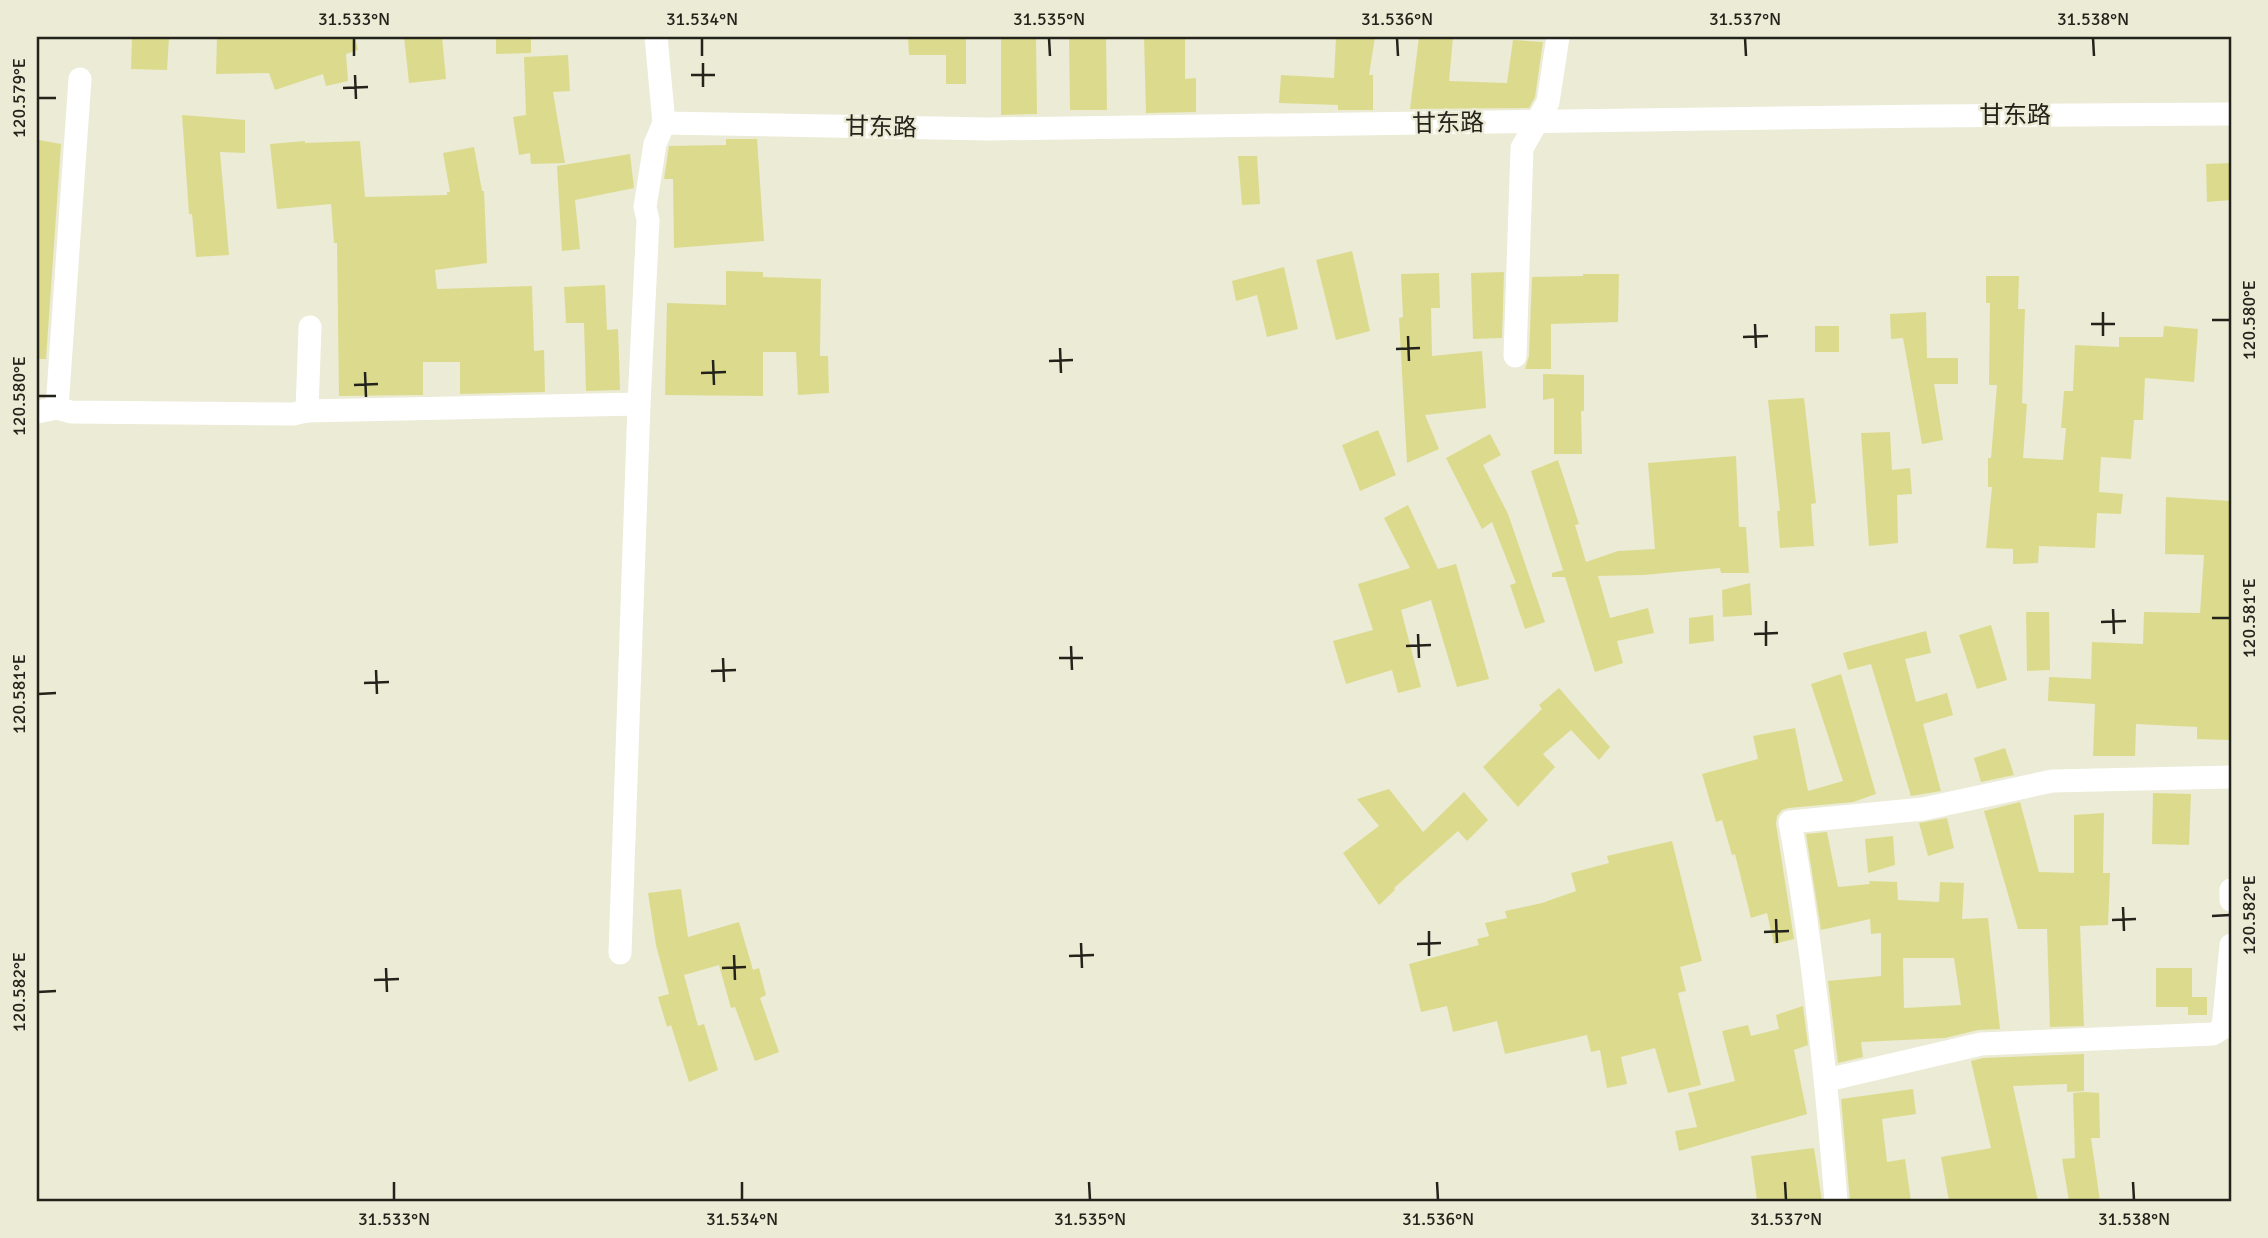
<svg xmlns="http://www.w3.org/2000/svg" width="2268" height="1238" viewBox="0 0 2268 1238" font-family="Signika,'Noto Sans SC',sans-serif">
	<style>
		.building { fill: #dcdb8d; fill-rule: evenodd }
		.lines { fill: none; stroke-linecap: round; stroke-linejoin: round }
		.minor { stroke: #fff; stroke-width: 23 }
		.ticks { fill: none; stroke: #23231b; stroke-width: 2.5 }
		.labels { text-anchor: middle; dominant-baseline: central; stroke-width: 5; stroke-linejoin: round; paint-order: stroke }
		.street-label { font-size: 24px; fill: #23231b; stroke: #ebebd6 }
		.neatline { fill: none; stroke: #23231b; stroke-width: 2.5 }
		.ticks-label { font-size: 18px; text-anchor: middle; fill: #23231b }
	</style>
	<rect width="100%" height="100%" fill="#ebebd6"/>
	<g class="building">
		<path d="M132,37H169L167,70L131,69Z"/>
		<path d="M217,37H355L358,50L346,54L348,81L326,86L323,74L275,90L269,73L216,74Z"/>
		<path d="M404,37H442L446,79L409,83Z"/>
		<path d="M496,37H531V53L496,54Z"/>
		<path d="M908,37H966V84H946V55H909Z"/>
		<path d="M1001,37H1036L1037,114L1001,115Z"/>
		<path d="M1069,37H1106L1107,110H1070Z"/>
		<path d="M1144,37H1185V79L1196,78V112L1146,113Z"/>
		<path d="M1336,37H1375L1369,75H1373V110H1338V105L1279,103L1281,75L1334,78Z"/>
		<path d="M1419,37H1453L1449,81L1507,83L1513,40L1543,42L1535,97L1529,108L1410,109Z"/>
		<path d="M568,55L570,91L553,92L565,163L531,164L530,153L519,155L513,117L526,115L524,57Z"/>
		<path d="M182,115L245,120V153L220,152L229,255L196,257L192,214H189Z"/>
		<path d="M726,139H757L764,241L674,248L673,179H664L669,146L726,145Z"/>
		<path d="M39,140L61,144L46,359H37V158Z"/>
		<path d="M305,141V143L360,141L365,197L447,195V192H450L443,153L474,147L482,191H484L487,263L435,270L437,289L532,286L534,351L544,350L545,392L460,394V362H423V395L339,396L337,243H334L331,204L277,209L270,144Z"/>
		<path d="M630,154L634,188L575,200L580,249L562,251L557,166Z"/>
		<path d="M1238,156H1257L1260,204L1242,205Z"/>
		<path d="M2231,163V200L2207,202L2206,164Z"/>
		<path d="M1352,251L1370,331L1336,340L1316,260Z"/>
		<path d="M1284,267L1298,329L1267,337L1257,295L1236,301L1232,281Z"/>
		<path d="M726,271L763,272V277L821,279L820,356H828L829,393L798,395L796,352H763V396L665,395L667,303L726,305Z"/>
		<path d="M1504,272L1502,338L1473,339L1471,273Z"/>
		<path d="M1439,273L1440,308H1431L1432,356L1482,351L1486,408L1425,415L1439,449L1407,463L1399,318L1403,317L1401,274Z"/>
		<path d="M1583,274H1619L1618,322L1551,324V369H1525L1529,356L1532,277L1583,276Z"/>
		<path d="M1986,276H2019L2018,309H2025L2022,403L2027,404L2023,458L2063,460L2066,428H2061L2064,391H2073L2075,345L2119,347V337H2163L2164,326L2198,329L2194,382L2145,378L2143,420H2134L2131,459L2101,457L2099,492L2123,494L2121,514L2097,513L2095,548L2039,546L2038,563L2013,564V549L1986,548L1992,487H1988V458H1991L1997,385H1989L1990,303H1986Z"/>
		<path d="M605,285L607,330L618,329L620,390L586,391L584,323H566L564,287Z"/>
		<path d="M1926,312L1927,358H1958V384H1934L1943,440L1922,444L1903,338L1891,339L1890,314Z"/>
		<rect x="1815" y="326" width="24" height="26"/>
		<path d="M1543,374L1584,375V411H1581L1582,454H1554V398L1543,400Z"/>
		<path d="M1804,398L1816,503L1811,504L1814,546L1780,548L1777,511H1780L1768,400Z"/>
		<path d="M1378,430L1396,475L1360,491L1342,445Z"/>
		<path d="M1890,432L1892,470L1910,468L1912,494L1897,495L1898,543L1869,546L1861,433Z"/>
		<path d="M1490,434L1501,455L1483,465L1508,514L1545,622L1525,629L1510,585L1516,583L1492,522L1482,529L1446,458Z"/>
		<path d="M1736,456L1739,527H1746L1749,573H1721L1720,568L1643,575L1598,576L1610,618L1648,608L1654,633L1617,641L1623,663L1595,672L1565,577H1552V573L1563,570L1531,471L1558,460L1579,524L1575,525L1586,562L1618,551L1655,549L1648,463Z"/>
		<path d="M2166,497L2231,501V740L2197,739V727L2136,724L2135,756H2093L2095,704L2048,701L2049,677L2091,679L2092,642L2143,644L2144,612L2200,613L2204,555L2165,554Z"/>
		<path d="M1408,505L1438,569L1456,564L1489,679L1457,687L1431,600L1401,610L1421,687L1398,693L1392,670L1346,684L1333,641L1373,630L1358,584L1410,568L1384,518Z"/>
		<path d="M1750,583L1752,615L1723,617L1722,590Z"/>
		<path d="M2026,612H2049L2050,670L2027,671Z"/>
		<path d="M1713,615L1714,641L1689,644V618Z"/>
		<path d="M1991,625L2007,680L1977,689L1959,635Z"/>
		<path d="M1926,631L1931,653L1905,659L1916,702L1947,693L1953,715L1923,724L1941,791L1911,796L1871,664L1848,670L1843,653Z"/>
		<path d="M1841,674L1876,794L1853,802L1789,808L1782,810L1777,816L1776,824L1794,939L1774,944L1767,913L1751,918L1735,854L1732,855L1722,820L1716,822L1702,774L1758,759L1753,736L1795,728L1808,791L1843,781L1811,684Z"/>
		<path d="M1559,688L1610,747L1599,760L1571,730L1543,754L1555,767L1518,807L1483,767L1542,709L1539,705Z"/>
		<path d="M2005,748L2014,775L1981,782L1974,758Z"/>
		<path d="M1389,789L1423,832L1464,792L1488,820L1467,841L1458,831L1394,888L1395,890L1379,905L1343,853L1379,826L1357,799Z"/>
		<path d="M2153,793L2191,794L2189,845L2152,844Z"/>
		<path d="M2020,802L2039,872L2074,873V815L2104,813L2103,873H2110L2108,925L2080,926L2084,1026L2050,1027L2047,929H2018L1984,811Z"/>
		<path d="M1947,818L1954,848L1928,856L1919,823Z"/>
		<path d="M1827,832L1838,887L1870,884L1869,881L1897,882L1898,900L1939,902L1940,882L1964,883L1962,919L1988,918L2000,1029L1978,1030L1945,1038L1861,1042L1863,1057L1838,1063L1828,981L1881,976V933L1871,934L1870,919L1821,930L1806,834ZM1903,958H1954L1961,1005L1904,1008Z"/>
		<path d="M1893,836L1895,865L1868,873L1865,839Z"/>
		<path d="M1672,841L1702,961L1680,967L1686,991L1678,993L1701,1085L1668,1093L1655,1048L1621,1057L1627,1084L1607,1088L1600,1050L1591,1052L1587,1035L1505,1054L1497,1021L1453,1032L1447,1006L1421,1012L1409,964L1479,945L1477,939L1489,936L1485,923L1507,918L1505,911L1542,903L1576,891L1571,873L1609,863L1607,856Z"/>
		<path d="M681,889L688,937L739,922L753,970L759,968L766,995L760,998L779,1052L755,1061L735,1007L731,1008L719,965L684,975L698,1026L704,1024L718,1070L689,1082L671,1025L667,1027L658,997L669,994L656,945L648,893Z"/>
		<path d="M2156,968H2192V997H2207V1015H2188V1007H2156Z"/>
		<path d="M1803,1006L1808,1045L1794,1050L1807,1114L1679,1151L1675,1131L1697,1127L1688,1093L1735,1081L1722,1031L1748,1025L1751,1036L1779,1029L1776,1015Z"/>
		<path d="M2084,1054V1091L2067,1092V1084L2013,1086L2038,1201H1949L1941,1157L1991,1148L1971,1061L1983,1058Z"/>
		<path d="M1913,1089L1916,1114L1882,1119L1887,1162L1905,1159L1911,1201H1850L1841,1099Z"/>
		<path d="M2084,1092L2099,1093L2100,1138H2091L2100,1201H2069L2062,1159L2075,1158L2073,1093Z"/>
		<path d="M1814,1148L1822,1201H1757L1751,1156Z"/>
	</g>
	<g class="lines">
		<g class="minor">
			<path d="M664,123L989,129L1932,116L2231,114"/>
			<path d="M1515,356L1522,148L1548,102L1558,37"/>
			<path d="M57,408L80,79"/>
			<path d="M307,411L310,327"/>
			<path d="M37,412L57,408L71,412L293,414L307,411L639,404"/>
			<path d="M2231,890V900"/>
			<path d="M620,953L639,404L648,220L645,207L655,144L664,123L656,37"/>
			<path d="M1827,1080L1981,1044L2213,1034L2223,1028L2231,945"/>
			<path d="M1836,1201C1826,1074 1813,948 1790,822L1923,809L2052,781L2231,777"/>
		</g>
	</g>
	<path class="ticks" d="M354,38V56M702,38V56M1049,38L1050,56M1397,38L1398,56M1745,38L1746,56M2093,38L2094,56M703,63V87M355,75L356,99M691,75H715M343,88L368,87M38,98H56M2103,312V336M2212,320H2230M1755,324L1756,348M2091,324H2115M1408,336L1409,361M1743,337L1768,336M1060,348L1061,373M1396,349L1420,348M713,360L714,385M1049,361L1073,360M365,372L366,397M701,373L726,372M354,385L378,384M38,396H56M2113,609L2114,634M2212,618H2230M1766,621V646M2101,622L2126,621M1418,634L1419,658M1754,634L1778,633M1071,646L1072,670M1406,646L1431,645M723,658L724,682M1059,658H1083M376,670L377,694M711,671L736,670M364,683L389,682M38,694L56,693M2123,907L2124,931M2212,916L2230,915M1776,919L1777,943M2112,920L2136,919M1429,931V956M1764,932L1789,931M1081,943L1082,968M1417,944L1441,943M734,955L735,980M1069,956L1094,955M386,968L387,992M722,968L746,967M374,980L399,979M38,992L56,991M394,1182V1200M742,1182V1200M1089,1182L1090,1200M1437,1182L1438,1200M1785,1182L1786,1200M2133,1182L2134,1200"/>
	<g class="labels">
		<g class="street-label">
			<text x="2015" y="115">甘东路</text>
			<text transform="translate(1448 123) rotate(-1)">甘东路</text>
			<text transform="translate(881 127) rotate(1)">甘东路</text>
		</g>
	</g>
	<rect width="2268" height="1238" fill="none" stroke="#ebebd6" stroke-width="77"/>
	<rect x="38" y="38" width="2192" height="1162" class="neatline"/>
	<g class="ticks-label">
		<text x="354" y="25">31.533°N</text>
		<text x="702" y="25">31.534°N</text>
		<text x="1049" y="25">31.535°N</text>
		<text x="1397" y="25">31.536°N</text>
		<text x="1745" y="25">31.537°N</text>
		<text x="2093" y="25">31.538°N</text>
		<text transform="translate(19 98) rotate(-90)" y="6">120.579°E</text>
		<text transform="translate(2249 320) rotate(-90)" y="6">120.580°E</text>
		<text transform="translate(19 396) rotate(-90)" y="6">120.580°E</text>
		<text transform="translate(2249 618) rotate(-90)" y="6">120.581°E</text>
		<text transform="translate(19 694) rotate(-90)" y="6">120.581°E</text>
		<text transform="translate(2249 915) rotate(-90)" y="6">120.582°E</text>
		<text transform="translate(19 992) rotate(-90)" y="6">120.582°E</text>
		<text x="394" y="1225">31.533°N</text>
		<text x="742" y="1225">31.534°N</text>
		<text x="1090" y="1225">31.535°N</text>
		<text x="1438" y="1225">31.536°N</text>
		<text x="1786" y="1225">31.537°N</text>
		<text x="2134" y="1225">31.538°N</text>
	</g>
</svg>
